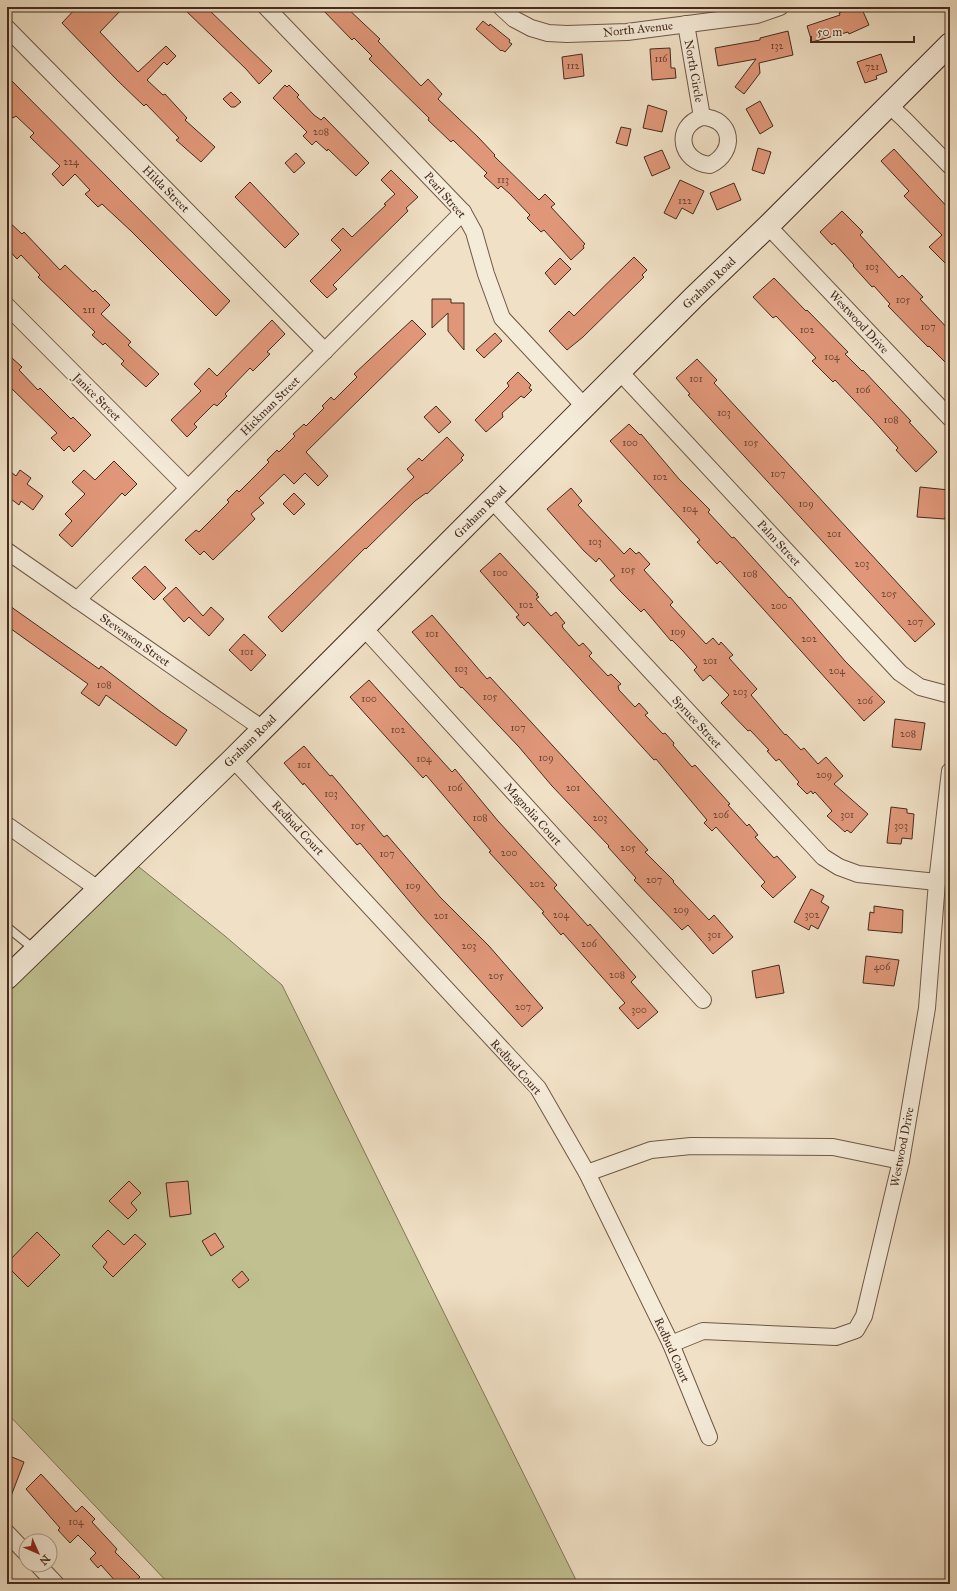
<svg xmlns="http://www.w3.org/2000/svg" width="957" height="1591" viewBox="0 0 957 1591" font-family="'IM FELL Great Primer',serif">
	<style>
		.green { fill: #c0c090; stroke: #827656 }
		.building { fill: #e09779; stroke: #452b1d }
		.lines { fill: none; stroke-linecap: round; stroke-linejoin: round }
		.service-casing { stroke: #705847; stroke-width: 10 }
		.minor-casing { stroke: #705847; stroke-width: 18 }
		.secondary-casing { stroke: #452b1d; stroke-width: 24 }
		.service { stroke: #f5ebd9; stroke-width: 8 }
		.minor { stroke: #f5ebd9; stroke-width: 16 }
		.secondary { stroke: #f5ebd9; stroke-width: 22 }
		.labels { text-anchor: middle; dominant-baseline: central; stroke-width: 4; stroke-linejoin: round; paint-order: stroke }
		.number-label { font-size: 10px; fill: #6c4634 }
		.street-label { font-size: 12px; fill: #452b1d; stroke: #f5ebd9 }
	</style>
	<rect width="100%" height="100%" fill="#f0e0c5"/>
	<filter id="stains"><feTurbulence type="fractalNoise" baseFrequency=".005" numOctaves="4"/><feColorMatrix values="0 0 0 0 .2 0 0 0 0 .09 0 0 0 0 .02 0 0 0 .5 -.17"/></filter>
	<radialGradient id="worn" r=".72"><stop offset=".6" stop-color="#630" stop-opacity="0"/><stop offset="1" stop-color="#630" stop-opacity=".3"/></radialGradient>
	<path class="green" d="M129,859L225,936L282,985L578,1584H169L7,1413V979Z"/>
	<g class="building">
		<path d="M77,7H124L100,32L138,72L166,46L176,56L167,65L164,62L147,80L163,95L165,94L187,118L185,120L215,147L201,162L176,140L179,138L146,104L144,106L118,81L62,23Z"/>
		<path d="M182,7H206L272,71L259,84L246,69Z"/>
		<path d="M320,7H346L380,39L378,41L421,86L428,79L442,94L438,99L478,137L495,155L494,156L539,200L545,194L555,204L551,207L585,244L583,246L584,248L571,260L544,230L541,232L527,218L530,215L510,194L501,186L498,189L484,176L487,173L453,140L451,142L428,120L429,118L369,59L372,56L354,38L352,40Z"/>
		<path d="M852,7H861L869,25L849,34L848,32L812,42L807,26L840,15L839,13Z"/>
		<path d="M483,21L489,26L490,24L510,40L509,42L512,44L505,52L502,50L501,51L476,29Z"/>
		<path d="M788,31L793,55L759,63L760,73L744,94L735,87L756,59L718,66L715,48L760,40V38Z"/>
		<path d="M670,48L671,68H675L676,78L652,80L650,49Z"/>
		<path d="M582,54L584,76L564,79L562,57Z"/>
		<path d="M881,54L887,72L876,76L877,79L865,83L857,62Z"/>
		<path d="M7,76L230,301L216,316L131,231L102,204L98,207L85,194L90,190L75,174L63,186L52,174L60,166L30,137L34,133L16,116L13,118L7,112Z"/>
		<path d="M285,85L287,87L289,85L299,95L297,97L314,115L321,120L324,117L369,163L356,176L328,149L327,151L316,141L312,145L303,136L307,132L273,98Z"/>
		<path d="M231,92L241,102L235,107H231L223,99Z"/>
		<path d="M760,101L773,126L760,134L746,109Z"/>
		<path d="M648,105L667,111L662,132L643,128Z"/>
		<path d="M621,127L631,129L627,146L616,143Z"/>
		<path d="M758,148L771,152L764,174L752,170Z"/>
		<path d="M894,149L950,210V268L929,247L942,235L904,196L909,191L881,161Z"/>
		<path d="M662,150L670,168L652,176L644,157Z"/>
		<path d="M296,153L305,163L294,173L285,163Z"/>
		<path d="M391,170L418,197L406,208L408,211L333,285L337,289L327,298L310,281L341,250L331,240L343,228L352,237L386,205L384,204L395,194L381,180Z"/>
		<path d="M680,180L704,191L693,214L682,208L676,219L664,213Z"/>
		<path d="M250,182L299,234L285,248L235,197Z"/>
		<path d="M734,183L741,200L717,210L710,193Z"/>
		<path d="M842,211L863,232L860,235L899,278L902,275L923,297L920,299L950,331V367L929,346L928,347L888,306L890,304L874,286L872,287L863,277L853,266L854,265L834,243L832,245L820,232Z"/>
		<path d="M7,220L22,234L24,232L60,270L65,265L93,292L95,290L110,305L101,314L131,342L128,345L159,374L146,387L121,364L124,361L105,343L103,345L92,335L95,332L38,277L40,275L21,255L17,259L7,248Z"/>
		<path d="M634,257L647,270L642,275L644,277L583,337L567,350L549,331L569,311L574,316Z"/>
		<path d="M560,258L571,269L555,285L545,273Z"/>
		<path d="M774,278L806,311L807,310L848,352L845,354L862,371L863,370L911,421L909,422L937,452L916,472L896,450L898,448L871,418L835,380L833,382L812,361L816,358L776,316L773,318L753,297Z"/>
		<path d="M432,299H451V303H464V350L448,331V313L432,328Z"/>
		<path d="M272,320L285,334L267,352L270,354L253,371L250,368L225,394L227,396L217,406L214,404L194,424L197,427L187,437L171,420L201,391L194,384L209,368L217,376Z"/>
		<path d="M412,320L426,334L306,452L328,476L318,486L305,473L294,484L284,474L259,498L264,503L251,514L255,519L213,560L204,551L200,555L185,540L196,530L199,532L229,502L227,500L237,490L239,492L269,462L267,460L277,450L279,452L295,436L293,434L304,424L306,426L324,408L322,406L331,397L334,400L357,377L354,374Z"/>
		<path d="M495,333L502,341L484,358L476,350Z"/>
		<path d="M7,358L9,361L12,358L22,367L19,370L38,390L40,388L71,419L73,417L91,435L74,452L69,446L64,451L51,438L57,433L7,384Z"/>
		<path d="M697,359L717,380L714,383L935,624L915,642L688,395L690,394L676,378Z"/>
		<path d="M518,372L531,385L529,388L532,390L524,398L521,396L502,413L503,417L486,432L475,420L509,386L507,383Z"/>
		<path d="M436,406L451,422L439,433L424,417Z"/>
		<path d="M629,424L640,435L641,434L679,479L710,510L708,512L732,538L734,537L789,598L790,597L845,661L885,702L864,721L720,561L717,564L697,542L700,540L610,441Z"/>
		<path d="M447,437L464,455L461,458L463,460L427,494L426,493L415,501L366,549L365,548L282,632L268,617L414,477L407,469L419,458L422,461Z"/>
		<path d="M114,461L137,484L125,496L122,493L72,547L59,535L72,521L65,514L85,494L72,482L84,470L95,480Z"/>
		<path d="M7,469L16,476L20,470L31,478L27,484L43,496L33,510L21,501L19,505L7,496Z"/>
		<path d="M920,487L949,490L945,519L917,517Z"/>
		<path d="M571,488L582,501L578,505L624,554L630,548L636,554L639,552L650,564L644,570L673,602L670,605L706,644L713,638L719,645L721,642L733,655L729,658L757,689L751,695L785,735L786,734L801,750L804,748L818,764L826,757L843,776L834,784L868,814L851,833L847,830L845,832L827,816L832,811L815,792L813,794L811,791L807,794L797,784L799,782L779,759L776,761L767,751L769,750L750,730L748,731L721,703L729,695L710,675L703,681L694,670L697,667L682,650L672,640L671,641L644,609L641,612L621,592L610,580L615,576L599,558L596,562L584,551L547,509Z"/>
		<path d="M294,493L305,504L294,515L283,504Z"/>
		<path d="M500,553L538,594L536,595L539,597L536,599L551,616L556,612L565,623L562,625L563,628L579,646L583,643L592,653L589,656L608,676L611,674L621,684L618,686L619,690L635,707L639,703L648,713L645,715L663,734L665,733L674,743L673,745L692,767L695,765L730,804L728,805L747,826L749,824L758,835L755,837L774,858L777,856L796,877L773,898L761,886L765,882L716,827L712,831L704,823L707,820L656,759L654,760L528,622L524,626L516,617L519,615L480,571Z"/>
		<path d="M145,566L166,588L154,600L132,578Z"/>
		<path d="M176,587L203,616L211,607L224,619L209,636L189,617L184,622L163,599Z"/>
		<path d="M7,604L99,669L101,666L161,712L187,730L176,746L106,695L99,706L81,693L88,684L7,626Z"/>
		<path d="M432,615L487,679L490,677L648,850L645,852L674,881L673,882L709,920L714,915L733,937L713,954L688,925L682,930L634,880L636,878L608,847L609,846L552,786L519,747L462,687L461,688L412,632Z"/>
		<path d="M244,634L266,655L251,671L229,650Z"/>
		<path d="M369,680L452,772L455,769L498,821L557,885L554,888L588,926L590,924L636,977L631,982L658,1012L638,1029L619,1008L625,1003L563,933L561,935L542,913L544,912L489,852L491,851L426,775L423,778L350,697Z"/>
		<path d="M895,719L925,723L921,750L892,747Z"/>
		<path d="M304,746L330,776L332,775L384,837L387,835L440,897L489,946L543,1008L522,1027L421,915L360,843L357,845L304,783L303,785L284,763Z"/>
		<path d="M891,807L907,809V813L914,814L912,839L902,838L901,844L887,843Z"/>
		<path d="M811,889L824,896L821,902L829,907L818,929L811,925L809,930L794,922Z"/>
		<path d="M874,906L903,910L902,933L868,930L870,912L874,913Z"/>
		<path d="M866,956L899,960L894,986L863,983Z"/>
		<path d="M779,965L784,993L756,998L752,971Z"/>
		<path d="M129,1181L141,1193L131,1203L137,1210L128,1219L109,1201Z"/>
		<path d="M188,1181L191,1214L170,1217L166,1183Z"/>
		<path d="M108,1230L124,1245L135,1234L146,1244L113,1277L103,1267L107,1262L92,1246Z"/>
		<path d="M37,1232L60,1255L28,1287L7,1266V1263Z"/>
		<path d="M215,1233L224,1247L211,1256L202,1241Z"/>
		<path d="M242,1271L249,1280L239,1288L232,1280Z"/>
		<path d="M7,1455L24,1462L8,1504H7Z"/>
		<path d="M41,1474L76,1512L82,1506L95,1519L92,1522L117,1549L115,1552L140,1577L133,1584H118L101,1565L98,1568L90,1559L96,1553L78,1535L70,1543L58,1530L60,1528L26,1489Z"/>
	</g>
	<g class="lines">
		<defs>
			<path id="service" d="M7,927L34,949"/>
			<g id="minor">
				<path d="M266,7L463,212L474,232L486,274L502,318L585,407"/>
				<path d="M501,7L514,19L531,28L548,33L567,34L627,32L757,15L780,7"/>
				<path d="M686,24L702,117"/>
				<path d="M7,28L325,351"/>
				<path d="M890,106L904,119L950,166"/>
				<path d="M702,117C733,118 737,152 710,165C680,162 673,127 702,117Z"/>
				<path d="M768,226L950,418"/>
				<path d="M7,306L188,488"/>
				<path d="M620,372L900,673L920,687L950,695"/>
				<path d="M492,500L823,857L839,867L858,874L937,882"/>
				<path d="M7,551L263,729"/>
				<path d="M77,600L463,212"/>
				<path d="M363,627L703,1000"/>
				<path d="M233,759L538,1088L587,1173L671,1344L709,1437"/>
				<path d="M7,825L98,889"/>
				<path d="M587,1173L651,1150L691,1146L833,1147L901,1161"/>
				<path d="M671,1344L703,1331L836,1337L856,1330L864,1316L901,1161L927,1008L937,882L950,771"/>
				<path d="M7,1533L26,1553"/>
				<path d="M38,1565L56,1584"/>
			</g>
			<path id="secondary" d="M7,978L233,759L694,297L768,226L950,44"/>
		</defs>
		<use href="#service" class="service-casing"/>
		<use href="#minor" class="minor-casing"/>
		<use href="#secondary" class="secondary-casing"/>
		<use href="#service" class="service"/>
		<use href="#minor" class="minor"/>
		<use href="#secondary" class="secondary"/>
	</g>
	<g class="labels">
		<g class="number-label">
			<text x="777" y="46">132</text>
			<text x="661" y="59">116</text>
			<text x="573" y="66">112</text>
			<text x="872" y="67">721</text>
			<text x="321" y="132">208</text>
			<text x="71" y="162">224</text>
			<text x="503" y="180">113</text>
			<text x="685" y="201">122</text>
			<text x="872" y="267">103</text>
			<text x="903" y="300">105</text>
			<text x="89" y="310">211</text>
			<text x="928" y="327">107</text>
			<text x="807" y="330">102</text>
			<text x="832" y="357">104</text>
			<text x="696" y="379">101</text>
			<text x="863" y="390">106</text>
			<text x="724" y="413">103</text>
			<text x="891" y="420">108</text>
			<text x="630" y="443">100</text>
			<text x="751" y="443">105</text>
			<text x="778" y="474">107</text>
			<text x="660" y="477">102</text>
			<text x="806" y="504">109</text>
			<text x="690" y="509">104</text>
			<text x="834" y="534">201</text>
			<text x="595" y="542">103</text>
			<text x="862" y="564">203</text>
			<text x="628" y="570">105</text>
			<text x="500" y="573">100</text>
			<text x="750" y="574">108</text>
			<text x="889" y="594">205</text>
			<text x="526" y="605">102</text>
			<text x="779" y="606">200</text>
			<text x="915" y="622">207</text>
			<text x="678" y="632">109</text>
			<text x="432" y="634">101</text>
			<text x="809" y="639">202</text>
			<text x="247" y="652">101</text>
			<text x="710" y="661">201</text>
			<text x="461" y="669">103</text>
			<text x="837" y="671">204</text>
			<text x="104" y="685">108</text>
			<text x="740" y="692">203</text>
			<text x="490" y="697">105</text>
			<text x="369" y="699">100</text>
			<text x="865" y="701">206</text>
			<text x="518" y="728">107</text>
			<text x="398" y="730">102</text>
			<text x="908" y="734">208</text>
			<text x="546" y="758">109</text>
			<text x="424" y="759">104</text>
			<text x="304" y="765">101</text>
			<text x="824" y="775">209</text>
			<text x="455" y="788">106</text>
			<text x="573" y="788">201</text>
			<text x="331" y="794">103</text>
			<text x="721" y="815">206</text>
			<text x="847" y="815">301</text>
			<text x="480" y="818">108</text>
			<text x="600" y="818">203</text>
			<text x="358" y="826">105</text>
			<text x="901" y="826">303</text>
			<text x="628" y="848">205</text>
			<text x="509" y="853">200</text>
			<text x="387" y="854">107</text>
			<text x="654" y="880">207</text>
			<text x="537" y="884">202</text>
			<text x="413" y="886">109</text>
			<text x="681" y="910">209</text>
			<text x="561" y="915">204</text>
			<text x="812" y="915">302</text>
			<text x="441" y="916">201</text>
			<text x="714" y="935">301</text>
			<text x="589" y="944">206</text>
			<text x="469" y="946">203</text>
			<text x="882" y="967">406</text>
			<text x="617" y="975">208</text>
			<text x="496" y="976">205</text>
			<text x="523" y="1007">207</text>
			<text x="639" y="1010">300</text>
			<text x="76" y="1522">104</text>
		</g>
		<g class="street-label">
			<text transform="translate(638 29) rotate(-6)">North Avenue</text>
			<text transform="translate(694 71) rotate(80)">North Circle</text>
			<text transform="translate(166 189) rotate(45)">Hilda Street</text>
			<text transform="translate(445 195) rotate(49)">Pearl Street</text>
			<text transform="translate(709 283) rotate(-44)">Graham Road</text>
			<text transform="translate(859 322) rotate(47)">Westwood Drive</text>
			<text transform="translate(97 397) rotate(45)">Janice Street</text>
			<text transform="translate(270 406) rotate(-45)">Hickman Street</text>
			<text transform="translate(480 512) rotate(-45)">Graham Road</text>
			<text transform="translate(779 543) rotate(47)">Palm Street</text>
			<text transform="translate(135 640) rotate(35)">Stevenson Street</text>
			<text transform="translate(697 722) rotate(47)">Spruce Street</text>
			<text transform="translate(250 741) rotate(-45)">Graham Road</text>
			<text transform="translate(533 814) rotate(48)">Magnolia Court</text>
			<text transform="translate(298 828) rotate(47)">Redbud Court</text>
			<text transform="translate(516 1067) rotate(48)">Redbud Court</text>
			<text transform="translate(902 1147) rotate(-79)">Westwood Drive</text>
			<text transform="translate(672 1350) rotate(66)">Redbud Court</text>
		</g>
	</g>
	<rect width="957" height="1591" fill="none" stroke="#f0e0c5" stroke-width="24"/>
	<rect x="8" y="8" width="941" height="1575" fill="none" stroke="#452b1d" stroke-width="2"/>
	<rect x="12" y="12" width="933" height="1567" fill="none" stroke="#452b1d"/>
	<g transform="translate(38 1553) rotate(135)"><circle r="19" fill="#f5ebd9" stroke="#af9e8e"/>
	<path d="M0-3L7 15L0 10L-7 15Z" fill="#8f2418"/>
	<text y="-6" font-size="11" font-weight="bold" text-anchor="middle" fill="#452b1d">N</text>
	</g>
	<path d="M811 36v6h103v-6" fill="none" stroke="#452b1d" stroke-width="2"/>
	<text x="817" y="36" font-size="12" fill="#452b1d" stroke="#f5ebd9" stroke-width="3" paint-order="stroke">50 m</text>
	<rect width="100%" height="100%" filter="url(#stains)"/>
	<rect width="100%" height="100%" fill="url(#worn)"/>
</svg>
